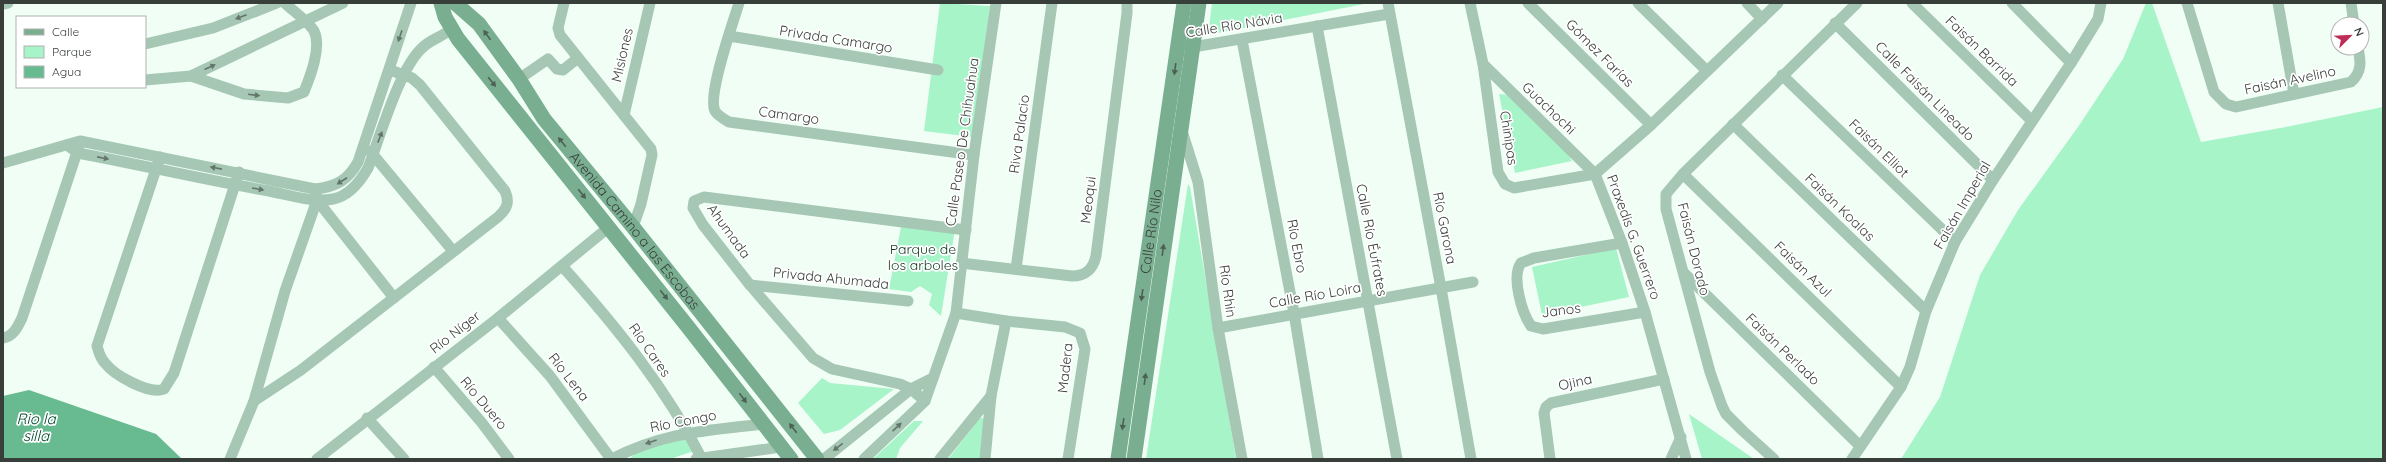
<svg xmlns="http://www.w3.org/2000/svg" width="2386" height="462" viewBox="0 0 2386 462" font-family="Quicksand,sans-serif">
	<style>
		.green { fill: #a7f4c9 }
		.water { fill: #68ba90 }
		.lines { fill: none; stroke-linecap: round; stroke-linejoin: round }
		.street { stroke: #a5c7b3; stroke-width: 11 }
		.secondary { stroke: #7aae91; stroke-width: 15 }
		.oneway { fill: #64756a }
		.oneway2 { fill: #4c6054 }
		.labels { text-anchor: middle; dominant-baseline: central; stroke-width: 3.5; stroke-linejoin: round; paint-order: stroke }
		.street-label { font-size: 14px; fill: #383e3a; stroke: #fff }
		.park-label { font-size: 14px; fill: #113524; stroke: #fff }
		.water-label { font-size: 15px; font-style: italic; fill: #01482c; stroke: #fff }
	</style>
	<rect width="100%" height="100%" fill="#f0fef5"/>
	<g class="green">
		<path d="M940,3L990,6L972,137L924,131Z"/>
		<path d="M1212,3H1369L1208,35Z"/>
		<path d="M2146,3H2152L2201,142L2286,127L2383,107V459H1901L1940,397L1980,275L2018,210L2078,127L2123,59Z"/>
		<path d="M1499,94L1509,95L1567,152L1572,161L1515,173Z"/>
		<path d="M1188,184L1190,187L1236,459H1146Z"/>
		<path d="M901,227L955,229L941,316L929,305L932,294L920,286L911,292L889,289Z"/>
		<path d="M1616,248L1629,297L1542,315L1532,267Z"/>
		<path d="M822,378L830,383L894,389L840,430L824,434L798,403Z"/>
		<path d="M1689,414L1754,459H1702Z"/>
		<path d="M980,418H983L985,424L983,459H948Z"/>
		<path d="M914,421H923L900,448L896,459H873Z"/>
		<path d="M685,438L694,451L670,459H630L636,451Z"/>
	</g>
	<path class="water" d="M29,390L156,434L182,459H3V396Z"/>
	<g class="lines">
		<g class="street">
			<path d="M564,3L558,28L560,35L651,149L652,155L641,204L633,227"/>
			<path d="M739,3C733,23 707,95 715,111C718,116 724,119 729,122L974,155"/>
			<path d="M1388,3L1441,288L1471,459"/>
			<path d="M1470,3L1483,64L1498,172L1505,184L1514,188L1595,174L1651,125L1778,3"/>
			<path d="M1528,3L1651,125"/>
			<path d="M1638,3L1707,71"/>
			<path d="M1747,3L1762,19"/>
			<path d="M1912,3L2032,121"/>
			<path d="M2012,3L2071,63"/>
			<path d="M2187,3L2214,92L2226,104L2236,107L2351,82C2362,72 2361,62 2358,48"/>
			<path d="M2278,3L2294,94"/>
			<path d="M2351,3L2354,24"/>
			<path d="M3,4L8,3"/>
			<path d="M1835,23L1993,180"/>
			<path d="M1317,26L1397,459"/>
			<path d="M729,36L938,70"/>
			<path d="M1242,40L1294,313L1318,459"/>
			<path d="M145,44L213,28L277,3"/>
			<path d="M1187,48L1389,14"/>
			<path d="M1483,64L1595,174L1622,243L1645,312L1686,459"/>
			<path d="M1782,75L1955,242"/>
			<path d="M191,76L244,94L288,98L304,92C310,77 322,47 314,31C310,23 292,10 285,3"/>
			<path d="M519,79L548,59L557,69L563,70L578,58"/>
			<path d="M145,80L191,76L343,3"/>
			<path d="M624,115L650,3"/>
			<path d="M1733,124L1926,311"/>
			<path d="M1182,131L1198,182L1218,328L1242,459"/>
			<path d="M67,145L78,153C142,165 205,180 269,191C289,195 313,203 333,199C349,196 360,182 368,168C380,137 399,70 421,49C430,39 441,38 451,29"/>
			<path d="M370,151L453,251"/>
			<path d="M160,157L97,346C99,353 100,358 105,363C114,375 149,395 164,389L174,373L239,172"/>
			<path d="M3,163L80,141L315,189C336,187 348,180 358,162L411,3"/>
			<path d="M1683,174L1901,387"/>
			<path d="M317,200L394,298"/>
			<path d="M1622,243L1534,258L1521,263C1511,277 1522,313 1531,326L1543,329L1645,312"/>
			<path d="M961,263L1072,276C1086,276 1093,269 1096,256L1127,13V3"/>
			<path d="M562,266C615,325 666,388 702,459"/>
			<path d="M1016,269L1052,3"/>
			<path d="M1685,274L1860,446"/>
			<path d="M750,285L908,301"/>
			<path d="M956,313L1006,321L1065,327L1080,333L1085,349L1068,459"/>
			<path d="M498,318L550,376L611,459"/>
			<path d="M1218,328L1473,282"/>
			<path d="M3,338C14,336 18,326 22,318L79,146"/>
			<path d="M434,367L482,423L509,459"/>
			<path d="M254,401L301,370L498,217C507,209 510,202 505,191L420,85L412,78L390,70"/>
			<path d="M925,401L911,389L900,384L832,369L813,358L750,285L703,225L693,208L694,201L704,197L966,230"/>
			<path d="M367,418L404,459"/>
			<path d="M230,459L254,401L285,291L317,200L316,194"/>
			<path d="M317,459L498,318L609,227"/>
			<path d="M612,459C664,432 706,431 763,424"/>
			<path d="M696,459L781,447"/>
			<path d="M824,459L911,389L933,378"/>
			<path d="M864,459L925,401L956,313L974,155L996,3"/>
			<path d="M940,459L991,396"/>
			<path d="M985,459L991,396L1006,321"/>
			<path d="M1550,459L1544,413L1546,407L1551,403L1664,379"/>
			<path d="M1671,459L1681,437"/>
			<path d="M1774,459L1743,431L1726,414L1722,406L1710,372L1666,209V194L1683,174L1857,3"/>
			<path d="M1852,459L1901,387L1910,367L1926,311L1955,242L1993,180L2071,63L2098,19L2101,3"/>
		</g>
		<g class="secondary">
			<path d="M441,3L445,17L458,39L688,327L791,459"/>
			<path id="s1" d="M455,3L479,24L519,79L544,119L633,227L817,459"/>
			<path id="s2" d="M1118,459L1184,3"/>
			<path d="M1134,459L1199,3"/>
		</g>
	</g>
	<defs><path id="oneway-solid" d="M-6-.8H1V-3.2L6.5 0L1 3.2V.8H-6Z"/></defs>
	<g class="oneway">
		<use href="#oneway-solid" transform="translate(241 17) rotate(159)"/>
		<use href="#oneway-solid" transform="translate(400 36) rotate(109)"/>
		<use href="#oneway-solid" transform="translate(210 67) rotate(-25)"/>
		<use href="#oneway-solid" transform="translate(254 95) rotate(7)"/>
		<use href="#oneway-solid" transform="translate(380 137) rotate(-69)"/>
		<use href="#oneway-solid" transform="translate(103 158) rotate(11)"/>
		<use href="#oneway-solid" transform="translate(216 168) rotate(-169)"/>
		<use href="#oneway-solid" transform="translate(342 181) rotate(147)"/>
		<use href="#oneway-solid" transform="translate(258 189) rotate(10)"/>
		<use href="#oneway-solid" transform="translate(897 427) rotate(-43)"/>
		<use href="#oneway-solid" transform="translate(651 442) rotate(161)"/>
		<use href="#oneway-solid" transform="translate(838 447) rotate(142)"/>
	</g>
	<g class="oneway2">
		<use href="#oneway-solid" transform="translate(487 35) rotate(-126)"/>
		<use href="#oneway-solid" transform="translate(1175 69) rotate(98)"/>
		<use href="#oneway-solid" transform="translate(492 82) rotate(51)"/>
		<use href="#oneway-solid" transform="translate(562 142) rotate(-129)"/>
		<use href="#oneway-solid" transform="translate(582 194) rotate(51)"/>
		<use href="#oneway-solid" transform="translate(1163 250) rotate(-82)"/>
		<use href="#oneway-solid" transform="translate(664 295) rotate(51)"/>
		<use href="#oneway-solid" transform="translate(1142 295) rotate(98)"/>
		<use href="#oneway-solid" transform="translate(1145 379) rotate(-82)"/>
		<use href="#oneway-solid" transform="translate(743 398) rotate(53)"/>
		<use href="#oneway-solid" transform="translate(1123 424) rotate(98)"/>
		<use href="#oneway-solid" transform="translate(793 428) rotate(-128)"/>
	</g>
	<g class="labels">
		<g class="street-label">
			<text transform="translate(1234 25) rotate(-9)">Calle Río Návia</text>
			<text transform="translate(836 39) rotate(9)">Privada Camargo</text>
			<text transform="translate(1982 51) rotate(44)">Faisán Barrida</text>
			<text transform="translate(1600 53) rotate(45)">Gómez Farías</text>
			<text transform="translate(622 55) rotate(-77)">Misiones</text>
			<text transform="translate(2290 80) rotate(-12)">Faisán Avelino</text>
			<text transform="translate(1925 91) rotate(45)">Calle Faisán Lineado</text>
			<text transform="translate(1549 108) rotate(44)">Guachochi</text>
			<text transform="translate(789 115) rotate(8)">Camargo</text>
			<text transform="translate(1019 134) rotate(-82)">Riva Palacio</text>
			<text transform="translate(1509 138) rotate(81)">Chinipas</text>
			<text transform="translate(962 142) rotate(-82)">Calle Paseo De Chihuahua</text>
			<text transform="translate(1879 148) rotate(44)">Faisán Elliot</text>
			<text transform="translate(1088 200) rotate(-83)">Meoqui</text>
			<text transform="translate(1962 205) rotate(-60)">Faisán Imperial</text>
			<text transform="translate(1840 207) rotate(44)">Faisán Koalas</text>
			<text transform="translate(1445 228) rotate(79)">Río Garona</text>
			<text stroke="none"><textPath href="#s1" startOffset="291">Avenida Camino a las Escobas</textPath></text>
			<text transform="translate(729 231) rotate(54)">Ahumada</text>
			<text stroke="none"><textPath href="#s2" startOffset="230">Calle Río Nilo</textPath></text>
			<text transform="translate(1634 237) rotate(70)">Praxedis G. Guerrero</text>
			<text transform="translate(1372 240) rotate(79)">Calle Río Éufrates</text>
			<text transform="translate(1297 246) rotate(79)">Río Ebro</text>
			<text transform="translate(1694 249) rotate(76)">Faisán Dorado</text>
			<text transform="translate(1803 269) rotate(44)">Faisán Azul</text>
			<text transform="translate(831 278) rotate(6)">Privada Ahumada</text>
			<text transform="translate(1228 291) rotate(82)">Río Rhin</text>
			<text transform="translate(1315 295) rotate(-10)">Calle Río Loira</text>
			<text transform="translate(1561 310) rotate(-7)">Janos</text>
			<text transform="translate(455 332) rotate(-38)">Río Níger</text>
			<text transform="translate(1783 349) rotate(44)">Faisán Perlado</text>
			<text transform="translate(650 350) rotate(55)">Río Cares</text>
			<text transform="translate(1065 368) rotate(-84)">Madera</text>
			<text transform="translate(569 377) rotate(52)">Río Lena</text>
			<text transform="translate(1575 382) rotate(-12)">Ojina</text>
			<text transform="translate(484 403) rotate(50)">Río Duero</text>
			<text transform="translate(683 421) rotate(-11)">Río Congo</text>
		</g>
		<g class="park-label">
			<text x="923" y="249">Parque de<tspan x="923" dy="16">los arboles</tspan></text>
		</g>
		<g class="water-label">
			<text x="36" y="418">Rio la<tspan x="36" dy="17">silla</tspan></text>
		</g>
	</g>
	<rect width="2386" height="462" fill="none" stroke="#383e3a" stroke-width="8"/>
	<rect x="16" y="16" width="130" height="72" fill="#ffffff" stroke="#afb2b0"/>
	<rect x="24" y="29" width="20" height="6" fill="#7aae91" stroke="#afb2b0"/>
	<text x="52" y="36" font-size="12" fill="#383e3a">Calle</text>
	<rect x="24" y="46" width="20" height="12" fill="#a7f4c9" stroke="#afb2b0"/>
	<text x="52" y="56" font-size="12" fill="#383e3a">Parque</text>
	<rect x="24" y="66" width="20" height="12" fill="#68ba90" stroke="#afb2b0"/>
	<text x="52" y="76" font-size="12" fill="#383e3a">Agua</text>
	<g transform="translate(2350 36) rotate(66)"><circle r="19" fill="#ffffff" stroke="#afb2b0"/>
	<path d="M0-3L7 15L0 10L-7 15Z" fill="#bd2e56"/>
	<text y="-6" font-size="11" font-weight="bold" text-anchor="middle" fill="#383e3a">N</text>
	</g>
</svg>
